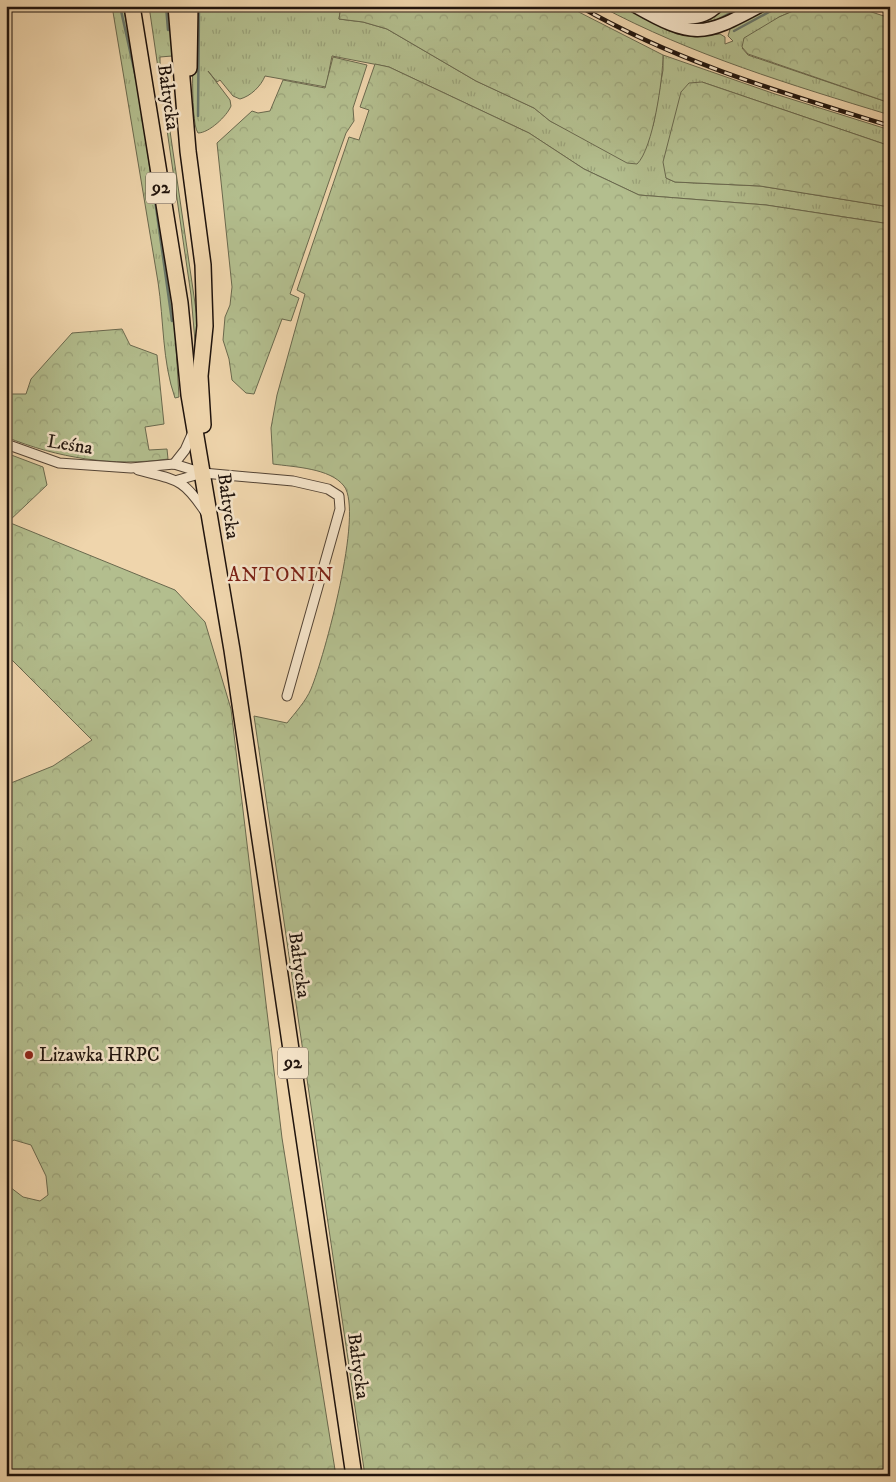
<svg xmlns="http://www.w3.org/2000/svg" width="896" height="1482" viewBox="0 0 896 1482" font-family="'IM FELL DW Pica',serif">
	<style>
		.grass { fill: url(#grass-tufts); stroke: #6a694e }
		.forest { fill: url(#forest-crowns); stroke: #6a694e }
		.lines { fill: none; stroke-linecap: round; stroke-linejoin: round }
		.stream { stroke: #69776b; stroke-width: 2.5 }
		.minor-casing { stroke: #544435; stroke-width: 11 }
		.secondary-casing { stroke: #20140d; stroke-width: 15 }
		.primary-casing { stroke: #20140d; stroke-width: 18 }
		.minor { stroke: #f5e4c9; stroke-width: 9 }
		.secondary { stroke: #f5e4c9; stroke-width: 12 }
		.primary { stroke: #efd5ac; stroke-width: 15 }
		.rail-casing { stroke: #20140d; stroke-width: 4.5 }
		.rail { stroke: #f5e4c9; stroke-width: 2.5; stroke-dasharray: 8; stroke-linecap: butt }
		.poi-dot { fill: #8f2418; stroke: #f5e4c9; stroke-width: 2 }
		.labels { text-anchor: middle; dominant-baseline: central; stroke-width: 5; stroke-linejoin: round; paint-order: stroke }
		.shield { fill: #f5e4c9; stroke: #605245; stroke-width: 1 }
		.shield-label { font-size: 18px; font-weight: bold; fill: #20140d }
		.street-label { font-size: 19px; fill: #20140d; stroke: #f5e4c9 }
		.poi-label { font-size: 19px; fill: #20140d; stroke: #f5e4c9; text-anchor: start }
		.neighbourhood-label { font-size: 20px; letter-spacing: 1px; fill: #7a1f14; stroke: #f5e4c9 }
	</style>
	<defs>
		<pattern id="grass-tufts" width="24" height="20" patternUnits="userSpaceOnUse" patternTransform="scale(1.25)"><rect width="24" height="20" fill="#b3be8e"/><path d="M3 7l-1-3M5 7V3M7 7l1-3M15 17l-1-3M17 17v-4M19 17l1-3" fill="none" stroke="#9aa279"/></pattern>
		<pattern id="forest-crowns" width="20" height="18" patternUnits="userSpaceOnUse" patternTransform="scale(1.25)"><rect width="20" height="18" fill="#b3be8e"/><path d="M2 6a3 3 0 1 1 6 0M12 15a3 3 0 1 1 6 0" fill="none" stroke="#9aa279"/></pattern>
	</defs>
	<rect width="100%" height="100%" fill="#efd5ac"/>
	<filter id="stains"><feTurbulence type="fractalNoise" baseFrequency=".004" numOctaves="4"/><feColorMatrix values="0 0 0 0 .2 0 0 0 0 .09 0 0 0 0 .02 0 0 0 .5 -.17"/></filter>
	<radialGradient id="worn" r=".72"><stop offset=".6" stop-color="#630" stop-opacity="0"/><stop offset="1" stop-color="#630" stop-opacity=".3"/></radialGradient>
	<g class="grass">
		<path d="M112,6H123L136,67L174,314L179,397L175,398C162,361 164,321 158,282Z"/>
		<path d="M149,6H170L174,60L172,56L160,57V62L198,324L196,353L191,295Z"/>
		<path d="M194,6H341L339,19L363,22L387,29L476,81L534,108L550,121L582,137L653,126L663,70V55L775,94L890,130V146L702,82L666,178L675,182L760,186L890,207V224L766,205L639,195L584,169L529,133L389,67L332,56L326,87L265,76C261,86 251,96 240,99L233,96L220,80L217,82L208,71L230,100L231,106C227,116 209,133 198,133C189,121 194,27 194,6Z"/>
		<path d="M600,6H623L677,34L695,37L720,34L725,37V44L733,41L728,36L730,29L771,6H805L779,17L742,48L748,55L890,103V115C791,85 692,55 600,6Z"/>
		<path d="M724,6H751L710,26L679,23L718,13Z"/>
	</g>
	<g class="forest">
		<path d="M341,6H567L663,55C663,78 653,149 637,164L627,163L550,121L534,108L476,81L387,29L363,22L339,19Z"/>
		<path d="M805,6H853L890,18V103L748,54L742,47L744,38L779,17Z"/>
		<path d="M333,57L367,65L353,108L354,121L346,133L335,164L290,294L299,298L291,321L282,319L254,394L246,393L232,380L229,359L223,340L225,317L230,305L232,287L217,143L252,111L258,113L270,111L283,80L325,88Z"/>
		<path d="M375,64L389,67L529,133L584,169L639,195L766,205L890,224V1476H365L254,716L287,723C295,713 306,701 311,689C324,658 364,512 344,486C330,468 294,467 273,464L271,428L277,395L305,294L297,290L349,137L359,140L369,110L360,107Z"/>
		<path d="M702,82L890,146V207L760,186L675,182L666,178L663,162L681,92L689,83Z"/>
		<path d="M122,329L130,345L157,355L164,424L145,427L149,450L167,449L168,459C113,467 58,458 6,437V394H26L31,379L72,333Z"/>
		<path d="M6,453L43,467L47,485L8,522L175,590L205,622L231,709L282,1138L336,1476H6V1184L23,1197L40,1201L48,1195L46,1176L31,1145L14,1140L6,1145V785L53,766L92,740L6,654Z"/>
	</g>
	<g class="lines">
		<g class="stream">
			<path d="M120,6L136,78"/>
			<path d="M166,6L168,30"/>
			<path d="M671,6L688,9L702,6"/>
			<path d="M888,6L890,7"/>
			<path d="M719,19L743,6"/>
			<path d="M734,31L780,6"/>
			<path d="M198,116L199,6"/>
			<path d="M148,150L172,321"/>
		</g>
		<defs>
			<g id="minor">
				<path d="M6,444L59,463L131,468L174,464L203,473L293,481L328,489L339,496L340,509L287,696"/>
				<path d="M174,464L185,450L193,432"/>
				<path d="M138,470C177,480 183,478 206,513"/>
				<path d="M178,480L203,473"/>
			</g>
			<g id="secondary">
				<path d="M635,6C693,39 703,37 760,6"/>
				<path d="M654,11C675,17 699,24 717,6"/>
			</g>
			<g id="primary">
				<path d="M132,6L180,303L189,395L232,650L354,1476"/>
				<path d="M176,6L188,151L203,265L205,326L200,376L203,425"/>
				<path d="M189,68L190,6"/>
			</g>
		</defs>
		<use href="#minor" class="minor-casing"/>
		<use href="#secondary" class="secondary-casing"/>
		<use href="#primary" class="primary-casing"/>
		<use href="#minor" class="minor"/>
		<use href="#secondary" class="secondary"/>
		<use href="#primary" class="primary"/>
		<defs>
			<path id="rail" d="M579,6C676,62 783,93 890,126"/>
		</defs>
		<use href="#rail" class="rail-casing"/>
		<use href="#rail" class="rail"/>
	</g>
	<circle class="poi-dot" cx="29" cy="1055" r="5"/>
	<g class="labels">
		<g class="shield">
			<rect x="146" y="172.5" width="30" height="31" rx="4"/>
			<rect x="278" y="1047.5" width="30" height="31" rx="4"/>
		</g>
		<g class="shield-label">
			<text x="161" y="188">92</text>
			<text x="293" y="1063">92</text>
		</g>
		<g class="street-label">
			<text transform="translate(168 97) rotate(82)">Bałtycka</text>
			<text transform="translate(70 445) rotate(9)">Leśna</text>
			<text transform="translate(228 506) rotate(82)">Bałtycka</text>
			<text transform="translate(299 965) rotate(82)">Bałtycka</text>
			<text transform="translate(358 1366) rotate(82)">Bałtycka</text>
		</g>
		<g class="poi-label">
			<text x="39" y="1055">Lizawka HRPC</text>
		</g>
		<g class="neighbourhood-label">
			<text x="281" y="575">ANTONIN</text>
		</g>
	</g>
	<rect width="896" height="1482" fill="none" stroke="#efd5ac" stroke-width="25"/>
	<rect x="8" y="8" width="881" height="1467" fill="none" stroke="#20140d" stroke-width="2.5"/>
	<rect x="12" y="12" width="871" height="1457" fill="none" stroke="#20140d"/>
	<rect width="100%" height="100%" filter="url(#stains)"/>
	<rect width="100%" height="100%" fill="url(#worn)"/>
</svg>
